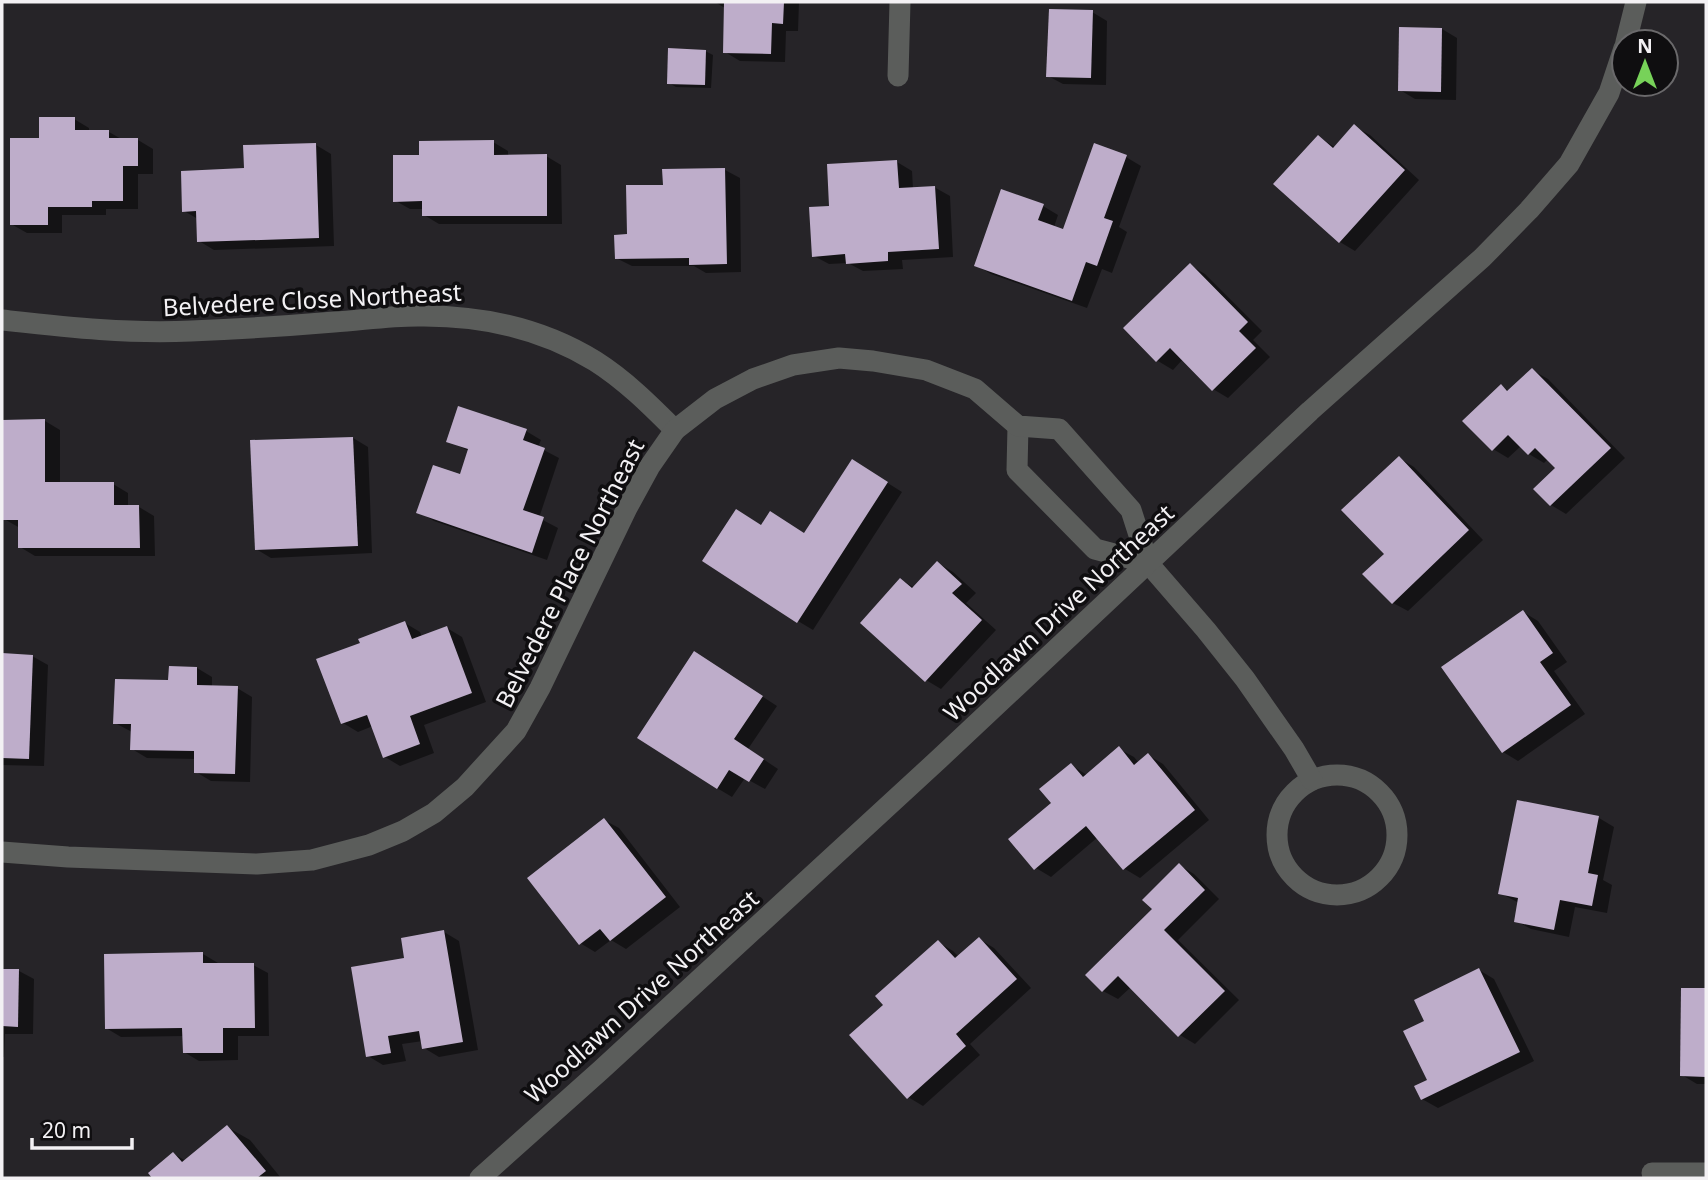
<svg xmlns="http://www.w3.org/2000/svg" width="1708" height="1180" viewBox="0 0 1708 1180" font-family="'Noto Sans',sans-serif">
	<style>
		.shadow { fill: #0007 }
		.building { fill: #beadca }
		.lines { fill: none; stroke-linecap: round; stroke-linejoin: round }
		.minor { stroke: #5b5d5b; stroke-width: 21 }
		.labels { text-anchor: middle; dominant-baseline: central; stroke-width: 7; stroke-linejoin: round; paint-order: stroke }
		.street-label { font-size: 24px; fill: #f3f1f4; stroke: #0f0e10 }
	</style>
	<rect width="100%" height="100%" fill="#262428"/>
	<g class="shadow">
		<path d="M715,2H799L798,31H786L785,62L740,61L725,52V8Z"/>
		<path d="M1092,12L1107,21L1106,85L1063,84L1048,76Z"/>
		<path d="M1442,29L1457,38L1456,100L1415,99L1400,90Z"/>
		<path d="M705,51L713,55L711,88L676,87L669,83Z"/>
		<path d="M74,119L89,128V132H109L123,140H138L153,149V174H138V209H106V215H62V233H27L11,224L41,140Z"/>
		<path d="M1355,127L1370,135L1419,180L1355,251L1340,242L1319,137L1336,148Z"/>
		<path d="M493,142L508,151V156H546L561,165L562,224H439L424,215V209H410L394,200L421,157Z"/>
		<path d="M316,145L331,154L334,246L214,250L199,241L198,219L184,211Z"/>
		<path d="M1126,157L1141,166L1119,227L1127,232L1112,273L1102,269L1087,308L991,274L976,265L1002,191L1043,206L1058,215L1054,227L1064,231Z"/>
		<path d="M897,162L912,171L913,189L934,187L950,196L953,257L902,260L903,269L863,271L848,263L829,264L814,256L831,208Z"/>
		<path d="M725,170L740,178L741,272L706,273L694,266H632L616,258L629,236L665,187Z"/>
		<path d="M1190,265L1205,274L1262,331L1253,340L1270,357L1228,398L1213,389L1183,359L1173,370L1158,361L1125,328Z"/>
		<path d="M1532,370L1548,379L1625,458L1566,514L1551,505L1558,468L1548,459L1544,463L1529,454L1521,446L1508,458L1493,449L1501,386L1509,391Z"/>
		<path d="M45,421L60,430V484H113L128,493V507H139L154,516L155,556H35L20,547V528L4,519Z"/>
		<path d="M526,431L541,440L538,447L559,458L539,518L558,528L547,560L434,521L419,512L461,476L469,451L448,441Z"/>
		<path d="M353,438L368,447L372,553L271,558L256,549Z"/>
		<path d="M1399,458L1414,467L1483,540L1408,611L1393,603L1386,554Z"/>
		<path d="M867,470L902,492L813,630L798,621L762,526L805,534Z"/>
		<path d="M938,563L953,572L976,593L966,603L996,630L941,689L926,680L901,580L915,588Z"/>
		<path d="M1523,612L1538,621L1567,662L1554,671L1585,714L1518,761L1503,752Z"/>
		<path d="M405,623L420,632L422,637L447,628L462,637L486,702L424,725L434,753L400,766L385,757L373,726L358,732L343,723L362,644Z"/>
		<path d="M2,655L32,656L48,665L44,766L2,765Z"/>
		<path d="M709,662L777,706L748,749L778,769L765,789L745,778L732,797L717,788Z"/>
		<path d="M197,668L212,677V688H237L252,697L250,782L211,781L196,772V759L147,758L132,749V732L115,723L170,682Z"/>
		<path d="M1119,749L1134,757L1139,763L1148,755L1163,764L1209,820L1140,878L1125,869L1098,837L1051,877L1036,868L1054,803L1071,765L1087,775Z"/>
		<path d="M1599,818L1614,827L1603,880L1612,885L1607,913L1575,907L1569,937L1531,929L1516,921L1519,903L1500,893Z"/>
		<path d="M604,820L619,828L680,907L626,949L611,940L595,952L580,943Z"/>
		<path d="M1179,865L1194,874L1219,899L1178,940L1239,1000L1195,1044L1180,1035L1131,987L1118,999L1103,991L1155,909Z"/>
		<path d="M444,932L459,941L478,1050L439,1057L424,1048L423,1041L402,1044L406,1061L383,1065L368,1056L406,960Z"/>
		<path d="M979,939L994,948L1031,988L970,1044L980,1055L923,1106L908,1097L885,1005L938,942L953,951L959,957Z"/>
		<path d="M203,954L218,963V965H253L268,973L269,1036H238V1060L199,1061L184,1052V1036L121,1037L106,1028Z"/>
		<path d="M2,970L19,971L34,979L33,1034H5L4,1057H2Z"/>
		<path d="M1479,970L1494,979L1534,1061L1438,1108L1422,1099L1429,1080L1427,1021Z"/>
		<path d="M1683,989L1706,990V1084H1697L1682,1075Z"/>
		<path d="M227,1127L250,1140L281,1178H155L151,1173L174,1154L186,1161Z"/>
	</g>
	<g class="building">
		<path d="M724,2H784L783,24L772,23L771,54L723,53Z"/>
		<path d="M1049,9L1093,10L1091,78L1046,77Z"/>
		<path d="M1399,27L1442,28L1441,92L1398,91Z"/>
		<path d="M668,48L706,50L705,85L667,84Z"/>
		<path d="M39,117H75V130H109V138H138V166H123V201H92V207H48V225H10V138H39Z"/>
		<path d="M1354,124L1405,170L1339,243L1273,184L1318,135L1333,148Z"/>
		<path d="M494,140V155L547,154V216H422V201L393,202V155H419V141Z"/>
		<path d="M316,143L319,238L197,242L196,211L182,212L181,171L244,168L243,145Z"/>
		<path d="M1094,143L1127,155L1104,218L1113,221L1097,266L1086,262L1072,301L974,266L1001,189L1044,204L1038,220L1063,229Z"/>
		<path d="M897,160L899,188L935,186L939,249L888,252V261L846,264L845,254L812,257L809,207L829,206L827,164Z"/>
		<path d="M725,168L727,264L689,265V258L615,259L614,235L627,234L626,185H663L662,169Z"/>
		<path d="M1190,263L1248,322L1239,331L1256,348L1212,391L1170,348L1156,362L1123,328Z"/>
		<path d="M1532,368L1611,448L1550,506L1533,489L1555,468L1535,448L1528,455L1508,435L1492,451L1462,421L1501,384L1507,391Z"/>
		<path d="M458,406L527,429L523,440L545,448L523,510L544,517L532,553L416,513L433,465L460,474L468,449L446,442Z"/>
		<path d="M45,419V482H114V505H139L140,548H18V520H2V420Z"/>
		<path d="M353,437L358,546L255,550L250,440Z"/>
		<path d="M1399,456L1469,530L1392,604L1362,574L1384,554L1341,510Z"/>
		<path d="M852,459L888,482L797,623L702,561L736,509L761,525L770,511L804,533Z"/>
		<path d="M937,561L962,584L952,593L982,620L925,682L860,623L900,578L912,588Z"/>
		<path d="M1523,610L1553,653L1540,662L1571,705L1502,753L1441,667Z"/>
		<path d="M405,621L412,639L447,626L472,693L410,716L420,744L383,758L367,715L341,724L316,659L360,643L358,639Z"/>
		<path d="M694,651L763,696L734,739L764,759L749,782L729,770L717,789L637,738Z"/>
		<path d="M2,653L33,655L29,759L2,758Z"/>
		<path d="M169,666L197,667V685L238,686L235,774L194,773V751L130,750L131,724H113L115,679L168,680Z"/>
		<path d="M1119,746L1134,765L1148,753L1195,810L1123,870L1086,826L1034,870L1008,839L1051,803L1039,789L1071,763L1083,777Z"/>
		<path d="M1517,800L1599,816L1588,873L1598,875L1592,906L1560,900L1554,930L1514,922L1518,898L1498,894Z"/>
		<path d="M604,818L666,897L610,941L600,929L579,945L527,878Z"/>
		<path d="M1179,863L1205,890L1164,930L1225,991L1178,1037L1118,976L1102,992L1085,975L1152,909L1142,900Z"/>
		<path d="M444,930L463,1042L422,1049L419,1031L388,1036L391,1053L366,1057L351,967L404,958L401,938Z"/>
		<path d="M979,937L1017,979L956,1034L966,1046L907,1099L849,1035L883,1005L875,996L938,940L955,958Z"/>
		<path d="M203,952V963H254L255,1028H223V1053H183L182,1028L105,1029L104,954Z"/>
		<path d="M1479,968L1520,1052L1421,1100L1414,1086L1427,1080L1403,1031L1424,1021L1414,1000Z"/>
		<path d="M2,969H19L18,1027L2,1026Z"/>
		<path d="M1681,988H1706V1077L1680,1076Z"/>
		<path d="M227,1125L266,1171L257,1178H152L148,1173L173,1152L182,1162Z"/>
	</g>
	<g class="lines">
		<g class="minor">
			<path d="M1626,42L1636,2"/>
			<path d="M898,76L900,2"/>
			<path d="M2,320C66,327 126,334 191,331C239,329 287,326 334,322C364,320 394,315 424,316C484,316 543,329 595,361C625,380 650,405 675,430"/>
			<path d="M1018,426L1017,470L1095,549L1148,563"/>
			<circle cx="1337" cy="835" r="60"/>
			<path d="M2,852L68,857L257,864L312,860L369,845L403,831L434,813L465,787L516,731L540,688L627,508L650,466L675,430L715,399L753,379L793,365L806,363L839,358L873,361L926,370L975,389L1018,426L1059,429L1131,510L1148,563L1206,630L1245,679L1294,749L1312,780"/>
			<path d="M1652,1173H1706"/>
			<path d="M480,1178L601,1070L939,759L1310,411L1482,258L1529,210L1569,164L1609,93L1624,48"/>
		</g>
	</g>
	<g class="labels">
		<g class="street-label">
			<text transform="translate(312 299) rotate(-3)">Belvedere Close Northeast</text>
			<text transform="translate(569 573) rotate(-63)">Belvedere Place Northeast</text>
			<text transform="translate(1058 612) rotate(-43)">Woodlawn Drive Northeast</text>
			<text transform="translate(641 996) rotate(-42)">Woodlawn Drive Northeast</text>
		</g>
	</g>
	<rect width="1708" height="1180" fill="none" stroke="#f3f1f4" stroke-width="7"/>
	<g transform="translate(1645 63)"><circle r="33" fill="#0f0e10" stroke="#6a696b" stroke-width="2"/>
	<path d="M0-5L12 26L0 18L-12 26Z" fill="#77d259"/>
	<text y="-10" font-size="19" font-weight="bold" text-anchor="middle" fill="#f3f1f4">N</text>
	</g>
	<path d="M32 1138v10h100v-10" fill="none" stroke="#f3f1f4" stroke-width="3.5"/>
	<text x="42" y="1138" font-size="21" fill="#f3f1f4" stroke="#0f0e10" stroke-width="5" paint-order="stroke">20 m</text>
</svg>
